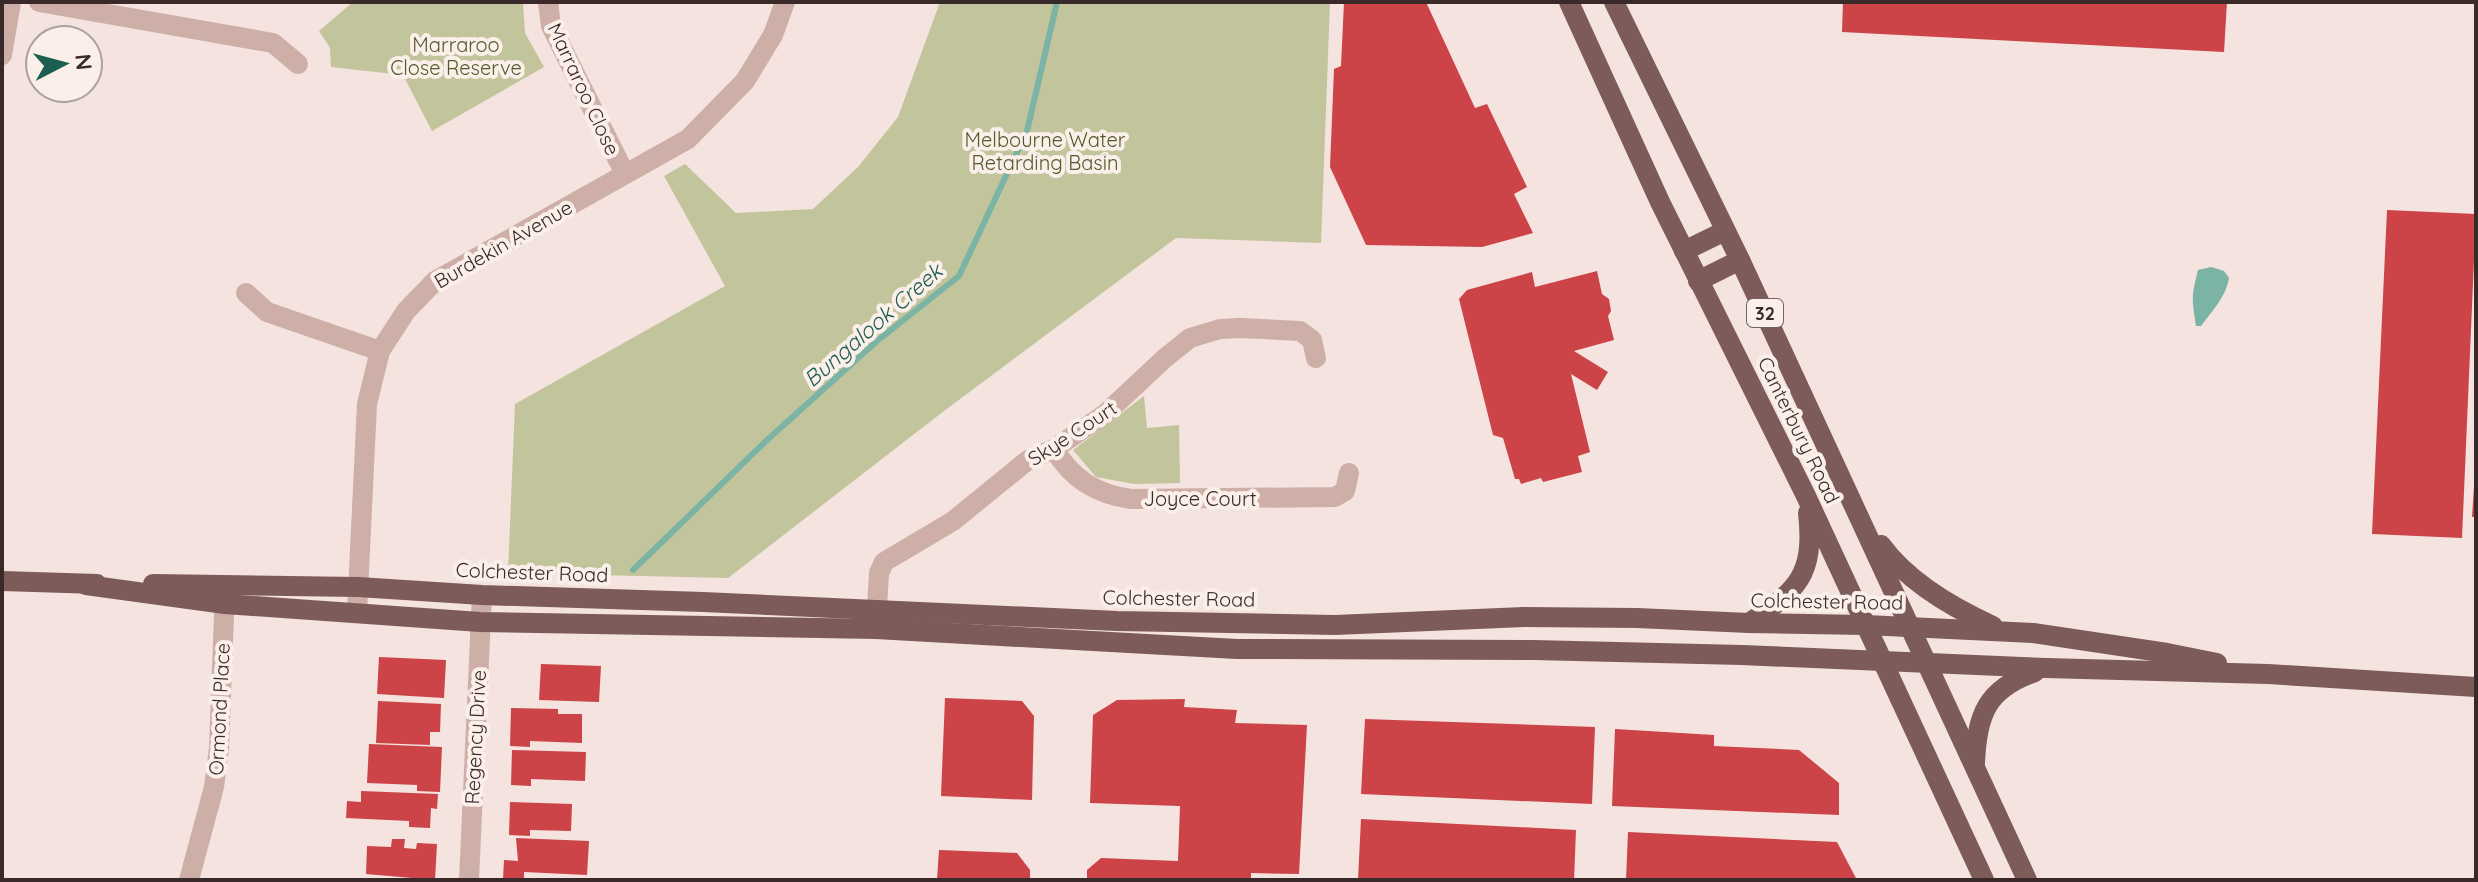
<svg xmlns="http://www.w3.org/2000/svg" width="2478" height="882" viewBox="0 0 2478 882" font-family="Quicksand,sans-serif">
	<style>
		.green { fill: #c2c49c }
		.water { fill: #7bb3a5 }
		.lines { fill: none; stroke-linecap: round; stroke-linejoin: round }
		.stream { stroke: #7bb3a5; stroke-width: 6 }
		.building { fill: #cc4348 }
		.minor { stroke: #cdafa8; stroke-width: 20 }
		.major { stroke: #7c5b59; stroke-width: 20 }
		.labels { text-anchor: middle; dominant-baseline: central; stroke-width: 8; stroke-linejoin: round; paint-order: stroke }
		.shield { fill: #fbefea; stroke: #736463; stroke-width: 2 }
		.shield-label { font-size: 18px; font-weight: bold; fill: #392929 }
		.park-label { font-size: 20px; fill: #55592b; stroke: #fbefea }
		.street-label { font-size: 20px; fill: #392929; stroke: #fbefea }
		.water-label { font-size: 22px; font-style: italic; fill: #1c5e50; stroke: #fbefea }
	</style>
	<rect width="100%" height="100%" fill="#f4e3de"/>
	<g class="green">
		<path d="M353,2H523L525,33L544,67L432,131L403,75L331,67L330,48L319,31Z"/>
		<path d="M940,2H1330L1321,243L1176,238L944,411L728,578L508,573L515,404L725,286L664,176L685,164L736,213L813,209L858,167L898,117Z"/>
		<path d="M1144,396L1147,428L1179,425L1180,483L1134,484L1096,477L1073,450Z"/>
	</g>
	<path class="water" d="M2211,267L2224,271L2229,278C2226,297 2212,311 2201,326H2196C2192,298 2191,298 2198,270Z"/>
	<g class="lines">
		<path class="stream" d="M633,570L767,440L877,341L959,276L1027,131L1057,2"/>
	</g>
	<g class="building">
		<path d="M1344,2H1426L1475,108L1487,104L1527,187L1514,194L1533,233L1482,247L1366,245L1330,167L1334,69L1341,66Z"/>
		<path d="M1843,2H2227L2224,52L1842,32Z"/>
		<path d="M2387,210L2476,214L2462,538L2372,534Z"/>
		<path d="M1597,271L1602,294L1609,299L1611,311L1608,316L1614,340L1574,351L1608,372L1597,390L1571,374L1590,452L1578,456L1582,472L1543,482L1541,478L1521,484L1519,479H1515L1503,438L1493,435L1459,299L1467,290L1532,272L1535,287Z"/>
		<path d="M2474,486H2476V517H2472Z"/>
		<path d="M379,657L446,660L444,698L377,694Z"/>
		<path d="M541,664L601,666L599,702L539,700Z"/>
		<path d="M945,698L1022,701L1034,716L1032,800L941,796Z"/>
		<path d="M1185,699L1184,707L1237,710L1235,723L1307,725L1299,874L1251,873V880H1087V870L1101,858L1178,861L1180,806L1090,803L1093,715L1117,700Z"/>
		<path d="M378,701L441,704L440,732H430V745L376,743Z"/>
		<path d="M511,708L558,709V714H582V743L530,741V747L510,746Z"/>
		<path d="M1365,719L1595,727L1592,804L1361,794Z"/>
		<path d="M1615,729L1714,735V746L1799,750L1839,783V815L1612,806Z"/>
		<path d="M369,744L442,747L440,792L417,791V785L367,783Z"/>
		<path d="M512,750L586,752L585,781L531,779V786L511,785Z"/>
		<path d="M361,791L438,794L437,809L431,808L430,828L409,827V821L346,818L347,801L361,802Z"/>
		<path d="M510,802L572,804L571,831L530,830V836L509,835Z"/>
		<path d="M1361,819L1576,830L1574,880H1358Z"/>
		<path d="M1628,832L1837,842L1857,880H1626Z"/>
		<path d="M516,838L589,841L587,875L524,872V880L503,879L504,860L518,861Z"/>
		<path d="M392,839H405L404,848L416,849L417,843L437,844L435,880L366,874L367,846L391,847Z"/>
		<path d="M939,850L1017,853L1030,870V880H937Z"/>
	</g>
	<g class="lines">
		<g class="minor">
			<path d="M39,2L273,43L298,64"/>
			<path d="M548,2L551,26L625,174"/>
			<path d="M2,55L11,2"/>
			<path d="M246,293L267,312L380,351"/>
			<path d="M1054,449C1072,479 1096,494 1131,499L1335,497L1345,491L1349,473"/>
			<path d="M357,613L367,404L380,351L406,311L435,281L688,139L745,81L773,35L785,2"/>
			<path d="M876,625L879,573L884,562L953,521L1028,460L1054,449L1105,414L1165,358L1190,338L1220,329L1240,328L1300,331L1312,340L1316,358"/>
			<path d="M189,880L214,787L219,748L225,588"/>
			<path d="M469,880L482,595"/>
		</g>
		<g class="major">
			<path d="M1569,2L1660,202L1806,496L1984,880"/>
			<path d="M1614,2L1740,260L2027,880"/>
			<path d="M1684,251L1725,231"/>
			<path d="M1698,281L1740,260"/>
			<path d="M1881,545C1908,582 1951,607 1993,626"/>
			<path d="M2,581L97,584"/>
			<path d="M153,584L358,587L482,595L703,602L1117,621L1335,625L1524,617L1637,618L1749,623L1866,625L2033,633L2167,653L2217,663"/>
			<path d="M86,585L225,604L480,622L876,629L1237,649L1533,650L1742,655L2046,668L2268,674L2476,687"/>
			<path d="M1749,623C1797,590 1815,576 1808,513"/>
			<path d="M1975,763C1977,715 1986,689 2035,672"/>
		</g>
	</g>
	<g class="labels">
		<rect class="shield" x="1747" y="299" width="36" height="28" rx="6"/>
		<g class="shield-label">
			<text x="1765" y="313">32</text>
		</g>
		<g class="park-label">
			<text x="456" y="44">Marraroo<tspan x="456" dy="23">Close Reserve</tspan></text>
			<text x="1045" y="139">Melbourne Water<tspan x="1045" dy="23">Retarding Basin</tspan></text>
		</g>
		<g class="street-label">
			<text transform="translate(584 89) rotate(65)">Marraroo Close</text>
			<text transform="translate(503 244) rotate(-30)">Burdekin Avenue</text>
			<text transform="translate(1799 430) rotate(64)">Canterbury Road</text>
			<text transform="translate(1072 433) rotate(-33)">Skye Court</text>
			<text x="1200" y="498">Joyce Court</text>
			<text transform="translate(532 572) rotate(2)">Colchester Road</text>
			<text transform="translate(1179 598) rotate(1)">Colchester Road</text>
			<text transform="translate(1827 601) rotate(1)">Colchester Road</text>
			<text transform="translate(219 709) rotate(-87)">Ormond Place</text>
			<text transform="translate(475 737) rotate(-87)">Regency Drive</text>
		</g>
		<g class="water-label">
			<text transform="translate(873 325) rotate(-41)">Bungalook Creek</text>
		</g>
	</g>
	<rect width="2478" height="882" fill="none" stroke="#392929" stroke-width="8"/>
	<g transform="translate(64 64) rotate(84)"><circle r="38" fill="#fbefea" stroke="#ada09d" stroke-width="2"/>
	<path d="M0-6L14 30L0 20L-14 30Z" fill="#1c5e50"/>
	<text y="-12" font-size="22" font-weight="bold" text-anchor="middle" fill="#392929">N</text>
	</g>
</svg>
